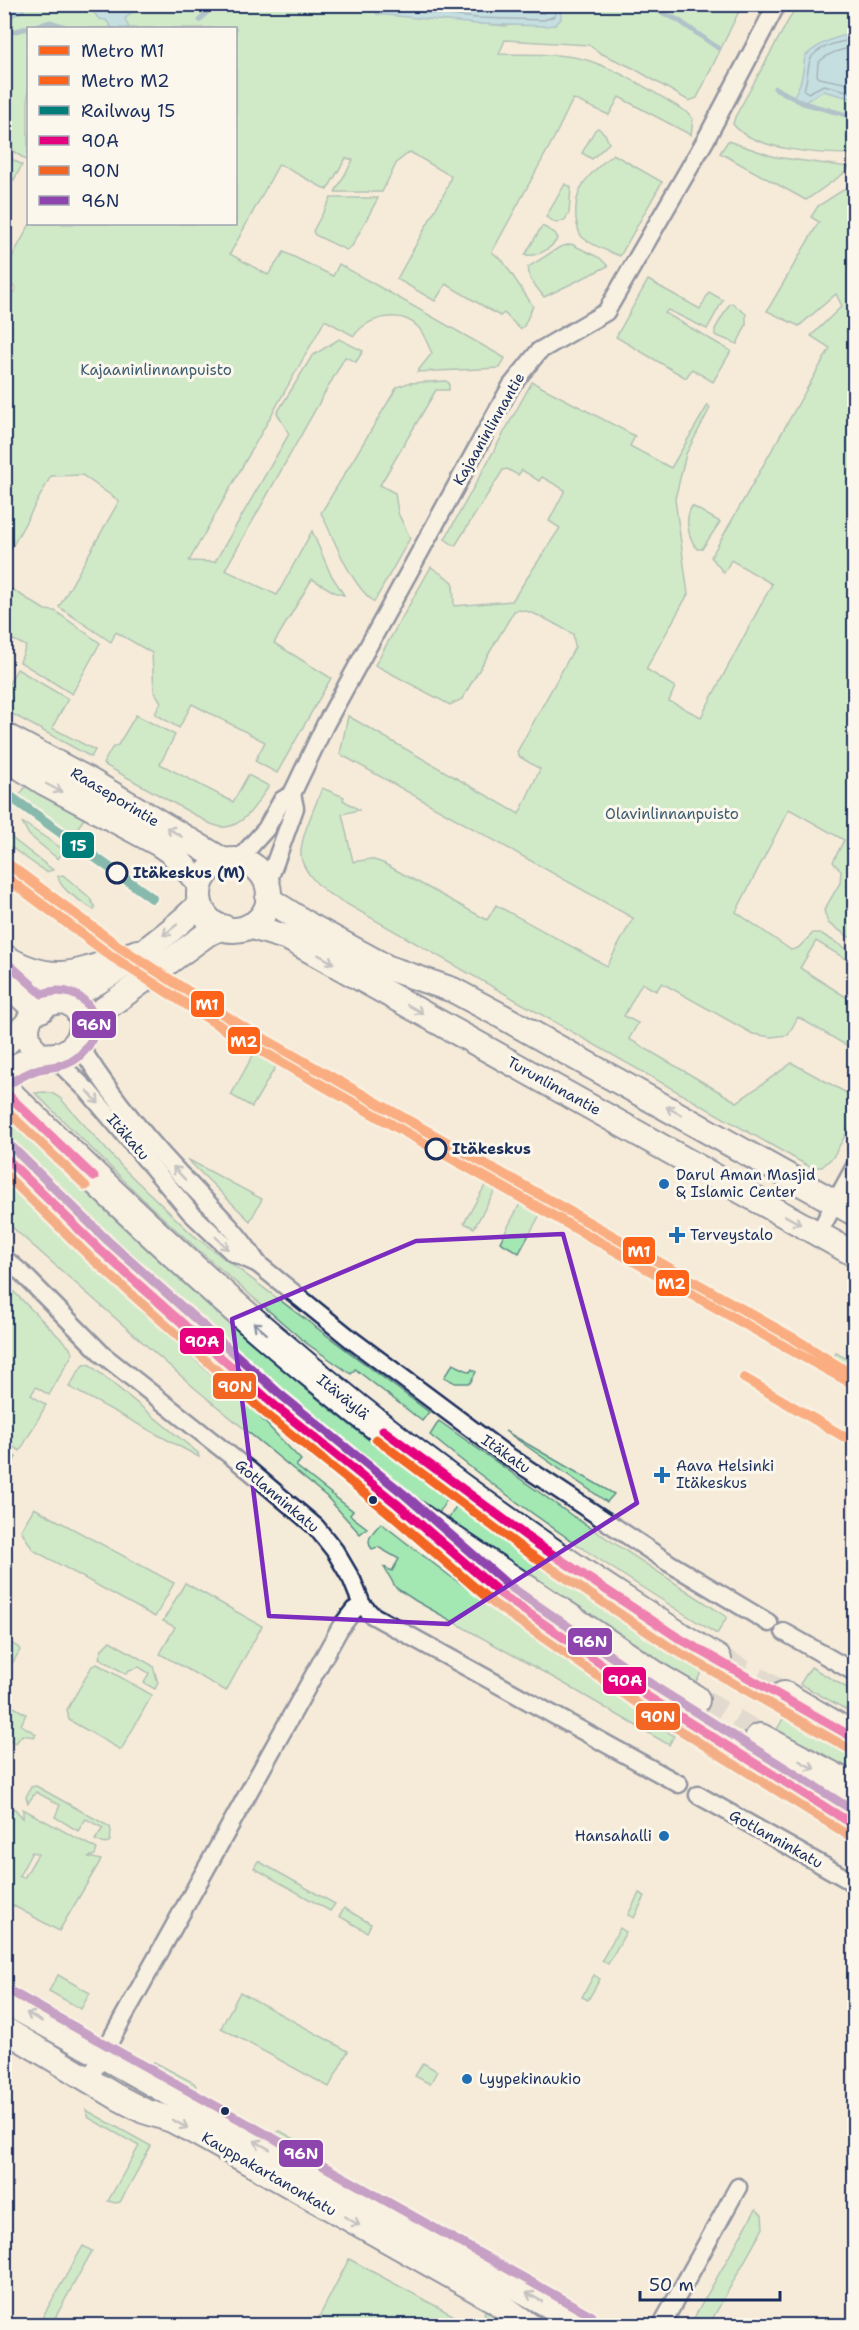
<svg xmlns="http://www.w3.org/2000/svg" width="859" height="2330" viewBox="0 0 859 2330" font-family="'Shantell Sans',sans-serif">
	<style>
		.green { fill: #a3e8b3; stroke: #5f8c88; stroke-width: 1.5; fill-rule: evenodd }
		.water { fill: #8ad1eb; stroke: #5e90b3; stroke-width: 1.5 }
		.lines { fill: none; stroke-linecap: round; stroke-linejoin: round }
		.shore { stroke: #477096; stroke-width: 1.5 }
		.stream { stroke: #5e90b3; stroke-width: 5 }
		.highway-tunnel { stroke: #c9c5c0; stroke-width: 30; stroke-dasharray: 30 15; stroke-linecap: butt }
		.street-casing { stroke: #1b2f5e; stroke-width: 21 }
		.secondary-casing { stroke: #1b2f5e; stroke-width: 28 }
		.highway-casing { stroke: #1b2f5e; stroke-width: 34 }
		.street { stroke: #fbf7ec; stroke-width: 16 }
		.secondary { stroke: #fbf7ec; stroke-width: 24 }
		.highway { stroke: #fbf7ec; stroke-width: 30 }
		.bus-1-casing { stroke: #fbf7ec; stroke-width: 14 }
		.bus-2-casing { stroke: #fbf7ec; stroke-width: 14 }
		.bus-3-casing { stroke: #fbf7ec; stroke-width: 14 }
		.bus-1 { stroke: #e5007d; stroke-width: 9 }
		.bus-2 { stroke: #f26522; stroke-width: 9 }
		.bus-3 { stroke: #8e44ad; stroke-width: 9 }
		.rail-1-casing { stroke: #fbf7ec; stroke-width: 15 }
		.rail-1 { stroke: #007e79; stroke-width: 10 }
		.metro-1-casing { stroke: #fbf7ec; stroke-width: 15 }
		.metro-2-casing { stroke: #fbf7ec; stroke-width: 15 }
		.metro-1 { stroke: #ff6319; stroke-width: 10 }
		.metro-2 { stroke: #ff6319; stroke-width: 10 }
		.oneway { stroke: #8b93a5 }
		.marked { fill: none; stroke: #7b2cbf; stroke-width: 4.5; stroke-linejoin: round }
		.stop-dot { fill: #fbf7ec; stroke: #1b2f5e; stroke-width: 3 }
		.poi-dot { fill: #1f6fb2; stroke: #fbf7ec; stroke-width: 2 }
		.bus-dot { fill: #1b2f5e; stroke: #fbf7ec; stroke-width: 2 }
		.labels { text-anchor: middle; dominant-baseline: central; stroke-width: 6; stroke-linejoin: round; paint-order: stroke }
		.park-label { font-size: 15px; fill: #3d5d73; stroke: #fbf7ec }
		.street-label { font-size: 15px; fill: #1b2f5e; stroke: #fbf7ec }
		.stop-label { font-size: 15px; font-weight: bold; fill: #1b2f5e; stroke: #fbf7ec; text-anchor: start }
		.poi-label { font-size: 15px; fill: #1b2f5e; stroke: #fbf7ec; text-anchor: start }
		.line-badge { stroke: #fbf7ec; stroke-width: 2 }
		.badge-label { font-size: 16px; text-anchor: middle; font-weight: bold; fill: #fff }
	</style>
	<rect width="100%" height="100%" fill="#f5ebd9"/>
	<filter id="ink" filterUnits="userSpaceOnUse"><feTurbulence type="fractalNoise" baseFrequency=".0167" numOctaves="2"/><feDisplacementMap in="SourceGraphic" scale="12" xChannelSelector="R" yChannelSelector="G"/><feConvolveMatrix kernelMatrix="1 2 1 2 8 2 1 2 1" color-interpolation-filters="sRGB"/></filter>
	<g filter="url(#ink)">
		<g class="green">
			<path d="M403,4L402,16L506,26L561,12L560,5H742L697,98L689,101L633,68L600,53L589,45L505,40L499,54C528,55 562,52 590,61C625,73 657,94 688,113L693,119L691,135L619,97L609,115L573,99L554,138L492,252L503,261L533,306L524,326L520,329L504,313L500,316L446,284L435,301L397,279L446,190L451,176L410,152L397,162L382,192H335L353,160L346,158L327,190L279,164L230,254L268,275L284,252L333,276L339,264L505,358L500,368L417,372L432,353C428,346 424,333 418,327C400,309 367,317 354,336L325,320L189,561L215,562L289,434L277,413L312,356L339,339L363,351L356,362L345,357L225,570L277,595L312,531L330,573L344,595L336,593L312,579L274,643L331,678L277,773L255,761L265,742L192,704L179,728L155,714L161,702L154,691L152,653L116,632L111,642L59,607L119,501L82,475L51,476L5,560L4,309L16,288L5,281V270L30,224H236V28H28V161L5,146V136L10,126L5,122V5Z"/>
			<path d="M797,5H854V154C822,154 754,151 733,124L735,117Z"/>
			<path d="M598,128L605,134L609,143L592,159L582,153L595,130Z"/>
			<path d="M728,141L775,157L849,167L843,174L806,200L720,153Z"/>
			<path d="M613,154L662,182L620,256C608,251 592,246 582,237C578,232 577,225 576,219C573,186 590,174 613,154Z"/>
			<path d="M5,155L22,165L14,180L5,174Z"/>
			<path d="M854,183V940L828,923L824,910L840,883L841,871L833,862L844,840L789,809L736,912L791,950L798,948L813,933H820L854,953V964L816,941L800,968L854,1002V1050L798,1017L788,1035L771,1037L753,1034L662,983L656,991L642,983L624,1016L638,1023L629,1039L737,1102L792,1063L854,1097V1120L833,1157L822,1167H810L329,894C318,885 307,875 302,861C296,844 316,806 322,788L344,797L343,800L359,810L342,814L353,862L371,859L383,863L487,920L496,905L607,966L633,918L340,754L348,716L519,814L540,769L520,757L517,752L575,647L573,634C560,627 528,606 514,611L462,699L450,705L375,665L431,567L453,582L454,606L512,601L560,528L549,521L565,490L542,477L539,481L522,470L518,475L507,469L503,470L455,546L445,539L532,382L635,436L630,446L671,468L708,405L710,408L686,454L675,499L688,594L646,669L675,687L669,701L701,717L772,584L731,560L724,573L711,557L830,348L811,336L842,306L836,294L799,326L767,311L819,222L811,217L818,206Z"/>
			<path d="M565,184L571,187L569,213L565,220L556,223L546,217Z"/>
			<path d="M331,198H378L352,246L346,250L315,235L313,231Z"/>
			<path d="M542,226L555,233L558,238C551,249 538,257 525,255Z"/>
			<path d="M571,244L600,258L608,266L544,297L530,279L528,267L560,247Z"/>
			<path d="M648,280L700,309L709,292L723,300L707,329L668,310L665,313L731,351L713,382L692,369L686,378L616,337Z"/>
			<path d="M732,303L746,314V325L737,344L715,335V329L729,305Z"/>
			<path d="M446,381L449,383V390H436L380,485L395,493L398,513L410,538L374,602C348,581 336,542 321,513L397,387L408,383Z"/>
			<path d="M692,506L720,522L702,549H697C688,537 684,519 692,506Z"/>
			<path d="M5,585L45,610L55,611L100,643L72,694L20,662L26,646L5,636Z"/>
			<path d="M17,669L68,699L52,728L95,750L91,757L5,710V691Z"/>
			<path d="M136,715L175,735L160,764L233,802L248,775L269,786C258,801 245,826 225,827C221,828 215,825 211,824L103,764L112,748L118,745Z"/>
			<path d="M30,781L88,813L72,836L18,797Z"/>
			<path d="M22,822L64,850L58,859L29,835Z"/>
			<path d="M5,833L9,836L53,870L46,872L5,843Z"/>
			<path d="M63,875L89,897L95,907L94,910C83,902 59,890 58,876Z"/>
			<path d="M257,1048L279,1061L252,1107L231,1095Z"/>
			<path d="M44,1092L52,1093L60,1098L124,1169L193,1235L429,1412L422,1421L355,1369L351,1374L306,1343L204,1255L149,1205L35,1093Z"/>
			<path d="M4,1113C144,1250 288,1384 447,1499L438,1515C283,1401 141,1270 5,1134Z"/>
			<path d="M187,1159L262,1199L250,1221Z"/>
			<path d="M495,1172L503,1176L474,1228L464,1223L491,1175Z"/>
			<path d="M5,1181L204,1368L252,1409L301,1460L296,1466L353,1511L350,1515L367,1528L360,1534L326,1496L197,1390L5,1221Z"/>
			<path d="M523,1198L543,1209L519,1253L500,1242Z"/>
			<path d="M5,1283L70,1348L73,1353L49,1395L36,1387L31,1395L46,1405L20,1451L5,1441Z"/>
			<path d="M836,1353L854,1363V1387L826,1370Z"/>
			<path d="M86,1364L90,1365L198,1453L199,1457L69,1387L82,1366Z"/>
			<path d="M453,1364L470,1372L472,1369L476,1372L470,1383H455L444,1377Z"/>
			<path d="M439,1421L574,1517L727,1617L717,1634C615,1572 523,1511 430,1435Z"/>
			<path d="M505,1431L614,1494L607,1502Z"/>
			<path d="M4,1450L16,1457L12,1465L5,1471Z"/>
			<path d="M456,1506C536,1564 617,1620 703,1669L694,1686L447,1522Z"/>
			<path d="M34,1508L174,1583L155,1617L33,1550L21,1530Z"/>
			<path d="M381,1523C473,1596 571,1664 672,1725L668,1732L674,1736L669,1745L563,1683L416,1601L396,1588L384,1567L392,1571L399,1559L378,1547L372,1549C364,1540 374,1531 381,1523Z"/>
			<path d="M185,1583L262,1626L226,1691L160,1654L175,1627L163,1621Z"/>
			<path d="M5,1640L18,1647L20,1650L5,1676Z"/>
			<path d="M110,1641L153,1666L158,1683L155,1689L144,1683L149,1673L139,1667L129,1670L126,1674L99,1658L102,1649Z"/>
			<path d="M97,1664L152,1695L121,1750L69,1720L67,1710L92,1666Z"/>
			<path d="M811,1667L854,1692V1714L800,1684Z"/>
			<path d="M5,1702L26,1714L21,1725L36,1734L34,1737L22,1735L15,1744L5,1737Z"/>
			<path d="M784,1717L854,1756V1776L775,1733Z"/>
			<path d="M36,1786L110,1827L111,1831L110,1841L105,1844L95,1840L103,1828L86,1819L78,1831L55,1817L60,1805L36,1792L28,1803L26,1797L31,1787Z"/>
			<path d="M14,1808L23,1818V1809L97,1849L95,1855L89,1857L101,1860L59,1931L5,1901V1821ZM32,1852L38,1854L24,1878L19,1876Z"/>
			<path d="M258,1861L335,1904L330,1911L254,1868Z"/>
			<path d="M639,1893L645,1896L634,1918L628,1915Z"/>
			<path d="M344,1908L371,1924L367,1932L339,1916Z"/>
			<path d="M620,1928L626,1932L608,1964L602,1960Z"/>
			<path d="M58,1975L90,1993L81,2009L49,1991Z"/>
			<path d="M594,1975L600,1979L588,2000L582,1997Z"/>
			<path d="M240,1992L348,2051L329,2087L221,2028Z"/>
			<path d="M154,2062L194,2083L196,2086L194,2092L143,2071L146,2066Z"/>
			<path d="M423,2063L437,2071L430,2084L415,2076Z"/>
			<path d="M86,2110L151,2146L120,2202L115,2203L108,2201L139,2146L89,2118Z"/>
			<path d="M280,2131L319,2153L322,2161L319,2168L274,2137V2134Z"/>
			<path d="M756,2209L762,2215L763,2228L709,2325H690Z"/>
			<path d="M83,2246L92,2251L51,2325H38Z"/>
			<path d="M349,2259L471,2325H315Z"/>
			<path d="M488,2308L520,2325C508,2325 490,2327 484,2313Z"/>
		</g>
		<g class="water">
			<path d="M5,4L21,5L24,11L5,19Z"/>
			<path d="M374,4H453L490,7L560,5L561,19L555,25L545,26L477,24L377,14L372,7Z"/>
			<path d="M45,5H138L125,19L129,28H112L106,20L99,19L92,10Z"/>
			<path d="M854,34V99L823,91L803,103L792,98C802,86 803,71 805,56C820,43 835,36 854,34Z"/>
		</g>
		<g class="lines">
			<g class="shore">
				<path d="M378,4L382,8L477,18L544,20L555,16L554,4"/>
				<path d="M418,4L478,11L544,13L547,11L546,4"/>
				<path d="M854,40C842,41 816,46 810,60C808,67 807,81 804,90L808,93L824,85L854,93"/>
				<path d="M854,48C841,49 828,53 818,63L817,75L819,78L854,85"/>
			</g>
			<g class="stream">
				<path d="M644,4L678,20L718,48"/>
				<path d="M200,20L214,4"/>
				<path d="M4,34L51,22L69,28"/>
				<path d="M775,88L803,103L854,117"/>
			</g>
			<g class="highway-tunnel">
				<path d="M716,1660L784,1697"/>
				<path d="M694,1700L760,1739"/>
				<path d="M683,1719L749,1759"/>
			</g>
			<defs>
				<g id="street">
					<path d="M238,860L266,829L282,800L292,794L325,725L511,386L539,351L606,312L705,141L777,4"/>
					<path d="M267,885L295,808L292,794"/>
					<path d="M77,1041C106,1090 141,1132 179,1173C207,1203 237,1230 258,1264"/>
					<path d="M52,1056L88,1091L191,1213L233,1253L258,1264L352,1340L505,1454L669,1563L769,1623"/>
					<path d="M818,1234L854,1168"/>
					<path d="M4,1258L23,1274L103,1355L250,1471L316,1527L335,1551L352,1580L362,1605L372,1615L679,1784"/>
					<path d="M784,1632L854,1672"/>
					<path d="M698,1795L854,1883"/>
					<path d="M89,2079L340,1628L354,1610L362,1605"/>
					<path d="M661,2326L738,2187"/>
				</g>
				<g id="secondary">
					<path d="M4,735L87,779L224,861"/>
					<path d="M4,757L45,783L159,844L172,853L200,884"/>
					<circle cx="234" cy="895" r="35"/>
					<path d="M268,899L309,925L388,968L453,990L498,1014L854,1213"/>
					<path d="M249,926L288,938L854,1254"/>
					<path d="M61,1001C108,980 163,940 200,904"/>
					<path d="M83,1029L96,1015L207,934L223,927"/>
					<path d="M4,1045L28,1023"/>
					<path d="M4,1073C14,1067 27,1060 38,1057C45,1055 53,1056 61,1054C81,1046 90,1021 73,1006C66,1000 59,1001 51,1003C23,1010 20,1038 40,1056"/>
					<path d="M4,2001L586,2326"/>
					<path d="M4,2029L117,2097L144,2111L172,2120L193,2131L494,2300L530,2326"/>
				</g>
				<g id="highway">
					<path d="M4,960C58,992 85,972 138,955"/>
					<path d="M4,976L29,1000L40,1007"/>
					<path d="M4,1091C102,1185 200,1280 305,1367C396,1442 490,1513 588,1578C631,1606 672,1634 716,1660"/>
					<path d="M4,1156L99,1249L273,1404L397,1504L660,1680L694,1700"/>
					<path d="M642,1693L683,1719"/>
					<path d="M784,1697L854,1738"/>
					<path d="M760,1739L854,1789"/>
					<path d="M749,1759L854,1825"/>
				</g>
			</defs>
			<use href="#street" class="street-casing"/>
			<use href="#secondary" class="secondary-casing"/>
			<use href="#highway" class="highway-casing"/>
			<use href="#street" class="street"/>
			<use href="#secondary" class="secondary"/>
			<use href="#highway" class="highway"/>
			<defs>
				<g id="bus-1">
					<path d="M4,1091L94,1177"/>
					<path d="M4,1156L99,1249L273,1404L397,1504L501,1594L647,1696L854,1825"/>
					<path d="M383,1430L537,1544L677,1637L854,1738"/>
				</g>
				<g id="bus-2">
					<path d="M4,1108L86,1186"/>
					<path d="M4,1173L91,1258L265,1413L389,1513L493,1603L641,1706L848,1835"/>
					<path d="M376,1439L530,1554L670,1647L848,1748"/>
				</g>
				<g id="bus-3">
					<path d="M10,1083C19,1078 29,1072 39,1069C53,1066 67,1067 78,1057C114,1027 86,979 42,994L12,967"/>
					<path d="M12,1147L107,1240L281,1395L405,1495L508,1585L654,1686L854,1811"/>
					<path d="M10,1991L592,2316"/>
				</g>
			</defs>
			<use href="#bus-1" class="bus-1-casing"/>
			<use href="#bus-2" class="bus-2-casing"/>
			<use href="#bus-3" class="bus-3-casing"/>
			<use href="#bus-1" class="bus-1"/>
			<use href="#bus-2" class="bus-2"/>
			<use href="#bus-3" class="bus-3"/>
			<defs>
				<path id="rail-1" d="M4,792L152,898"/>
			</defs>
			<use href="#rail-1" class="rail-1-casing"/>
			<use href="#rail-1" class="rail-1"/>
			<defs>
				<path id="metro-1" d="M4,861L118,946L243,1027L795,1339L854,1376"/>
				<g id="metro-2">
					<path d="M4,876L111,956L237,1037L789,1349L848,1381"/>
					<path d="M744,1378L848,1439"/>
				</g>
			</defs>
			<use href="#metro-1" class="metro-1-casing"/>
			<use href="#metro-2" class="metro-2-casing"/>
			<use href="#metro-1" class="metro-1"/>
			<use href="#metro-2" class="metro-2"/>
		</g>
		<defs><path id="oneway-shaft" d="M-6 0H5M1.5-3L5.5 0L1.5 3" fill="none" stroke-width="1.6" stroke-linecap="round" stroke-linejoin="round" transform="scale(1.5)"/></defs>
		<g class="oneway">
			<use href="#oneway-shaft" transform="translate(54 788) rotate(28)"/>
			<use href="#oneway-shaft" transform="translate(174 832) rotate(-149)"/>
			<use href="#oneway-shaft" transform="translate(170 930) rotate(142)"/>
			<use href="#oneway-shaft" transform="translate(326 959) rotate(29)"/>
			<use href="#oneway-shaft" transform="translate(415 1009) rotate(29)"/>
			<use href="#oneway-shaft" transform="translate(93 1097) rotate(49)"/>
			<use href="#oneway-shaft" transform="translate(674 1111) rotate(-151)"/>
			<use href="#oneway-shaft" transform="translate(179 1173) rotate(-133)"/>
			<use href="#oneway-shaft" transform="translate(793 1220) rotate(29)"/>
			<use href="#oneway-shaft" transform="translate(222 1243) rotate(44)"/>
			<use href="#oneway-shaft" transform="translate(260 1328) rotate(-139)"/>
			<use href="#oneway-shaft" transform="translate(807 1765) rotate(29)"/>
			<use href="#oneway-shaft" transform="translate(34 2017) rotate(-151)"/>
			<use href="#oneway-shaft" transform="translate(180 2124) rotate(27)"/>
			<use href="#oneway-shaft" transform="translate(262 2145) rotate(-151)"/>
			<use href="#oneway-shaft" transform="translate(352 2221) rotate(30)"/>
			<use href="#oneway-shaft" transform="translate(534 2297) rotate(-151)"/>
		</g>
	</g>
	<path d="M0 0H859V2330H0ZM563,1234L637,1503L448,1624L269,1616L232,1319L416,1241Z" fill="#f5ebd9" fill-opacity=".55" fill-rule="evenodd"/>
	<path class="marked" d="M563,1234L637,1503L448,1624L269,1616L232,1319L416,1241Z"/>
	<g class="stop-dot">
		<circle cx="117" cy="873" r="10"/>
		<circle cx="436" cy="1149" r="10"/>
	</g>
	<g class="poi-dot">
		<circle cx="664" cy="1184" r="6"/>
		<path d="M674 1226h6v6h6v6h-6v6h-6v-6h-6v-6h6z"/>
		<path d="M659 1466h6v6h6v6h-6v6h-6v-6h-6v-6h6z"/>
		<circle cx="664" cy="1836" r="6"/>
		<circle cx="467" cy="2079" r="6"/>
	</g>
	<g class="bus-dot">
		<circle cx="373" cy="1500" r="5"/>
		<circle cx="225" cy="2111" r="5"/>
	</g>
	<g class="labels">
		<g class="park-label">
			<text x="156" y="370">Kajaaninlinnanpuisto</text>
			<text x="672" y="814">Olavinlinnanpuisto</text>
		</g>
		<g class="street-label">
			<text transform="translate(489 429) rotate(-60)">Kajaaninlinnantie</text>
			<text transform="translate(115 797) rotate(31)">Raaseporintie</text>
			<text transform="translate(554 1086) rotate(29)">Turunlinnantie</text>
			<text transform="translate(128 1137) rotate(49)">Itäkatu</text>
			<text transform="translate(343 1397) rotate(39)">Itäväylä</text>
			<text transform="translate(506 1454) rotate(35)">Itäkatu</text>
			<text transform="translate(277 1496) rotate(40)">Gotlanninkatu</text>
			<text transform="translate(776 1839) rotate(29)">Gotlanninkatu</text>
			<text transform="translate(269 2174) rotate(30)">Kauppakartanonkatu</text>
		</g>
		<g class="stop-label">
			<text x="133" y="873">Itäkeskus (M)</text>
			<text x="452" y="1149">Itäkeskus</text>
		</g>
		<g class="poi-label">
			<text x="676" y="1175">Darul Aman Masjid<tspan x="676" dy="17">&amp; Islamic Center</tspan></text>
			<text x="690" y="1235">Terveystalo</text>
			<text x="676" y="1466">Aava Helsinki<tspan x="676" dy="17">Itäkeskus</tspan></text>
			<text x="652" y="1836" text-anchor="end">Hansahalli</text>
			<text x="479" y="2079">Lyypekinaukio</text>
		</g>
	</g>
	<g class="line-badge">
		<rect x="61" y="831" width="34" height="28" rx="6" fill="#007e79"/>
		<rect x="190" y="990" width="35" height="28" rx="6" fill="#ff6319"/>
		<rect x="71" y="1010" width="46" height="29" rx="6" fill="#8e44ad"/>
		<rect x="227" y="1026" width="34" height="29" rx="6" fill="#ff6319"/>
		<rect x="622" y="1236" width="34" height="29" rx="6" fill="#ff6319"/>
		<rect x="655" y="1269" width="35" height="28" rx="6" fill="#ff6319"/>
		<rect x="179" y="1327" width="46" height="28" rx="6" fill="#e5007d"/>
		<rect x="212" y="1372" width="45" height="28" rx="6" fill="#f26522"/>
		<rect x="567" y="1627" width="46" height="29" rx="6" fill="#8e44ad"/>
		<rect x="602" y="1666" width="45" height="29" rx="6" fill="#e5007d"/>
		<rect x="635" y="1702" width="46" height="29" rx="6" fill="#f26522"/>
		<rect x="278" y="2139" width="46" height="29" rx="6" fill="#8e44ad"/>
	</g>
	<g class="badge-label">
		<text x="78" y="851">15</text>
		<text x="207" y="1010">M1</text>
		<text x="94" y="1030">96N</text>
		<text x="244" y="1047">M2</text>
		<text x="639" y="1257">M1</text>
		<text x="672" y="1289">M2</text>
		<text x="202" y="1347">90A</text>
		<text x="235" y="1392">90N</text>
		<text x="590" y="1647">96N</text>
		<text x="625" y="1686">90A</text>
		<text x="658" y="1722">90N</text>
		<text x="301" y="2159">96N</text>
	</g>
	<rect width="859" height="2330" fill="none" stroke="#fbf7ec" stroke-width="24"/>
	<rect x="12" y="12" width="835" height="2306" fill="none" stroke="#1b2f5e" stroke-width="2" filter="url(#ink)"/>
	<rect x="27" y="27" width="210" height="198" fill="#fbf7ec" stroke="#a1a7b3" stroke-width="1.5"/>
	<rect x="39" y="46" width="30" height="9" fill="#ff6319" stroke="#a1a7b3" stroke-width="1.5"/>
	<text x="81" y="57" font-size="18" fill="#1b2f5e">Metro M1</text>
	<rect x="39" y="76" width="30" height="9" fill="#ff6319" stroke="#a1a7b3" stroke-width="1.5"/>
	<text x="81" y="87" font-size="18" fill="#1b2f5e">Metro M2</text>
	<rect x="39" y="106" width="30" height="9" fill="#007e79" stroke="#a1a7b3" stroke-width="1.5"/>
	<text x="81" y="117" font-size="18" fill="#1b2f5e">Railway 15</text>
	<rect x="39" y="136" width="30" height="9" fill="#e5007d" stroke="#a1a7b3" stroke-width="1.5"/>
	<text x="81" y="147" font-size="18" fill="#1b2f5e">90A</text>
	<rect x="39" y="166" width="30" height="9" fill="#f26522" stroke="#a1a7b3" stroke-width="1.5"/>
	<text x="81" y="177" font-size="18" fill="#1b2f5e">90N</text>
	<rect x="39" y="196" width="30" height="9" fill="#8e44ad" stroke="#a1a7b3" stroke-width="1.5"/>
	<text x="81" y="207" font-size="18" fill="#1b2f5e">96N</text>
	<path d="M640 2291v9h140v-9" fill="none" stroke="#1b2f5e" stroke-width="3"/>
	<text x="649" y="2291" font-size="18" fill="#1b2f5e" stroke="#fbf7ec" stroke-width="4.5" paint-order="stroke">50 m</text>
</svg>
